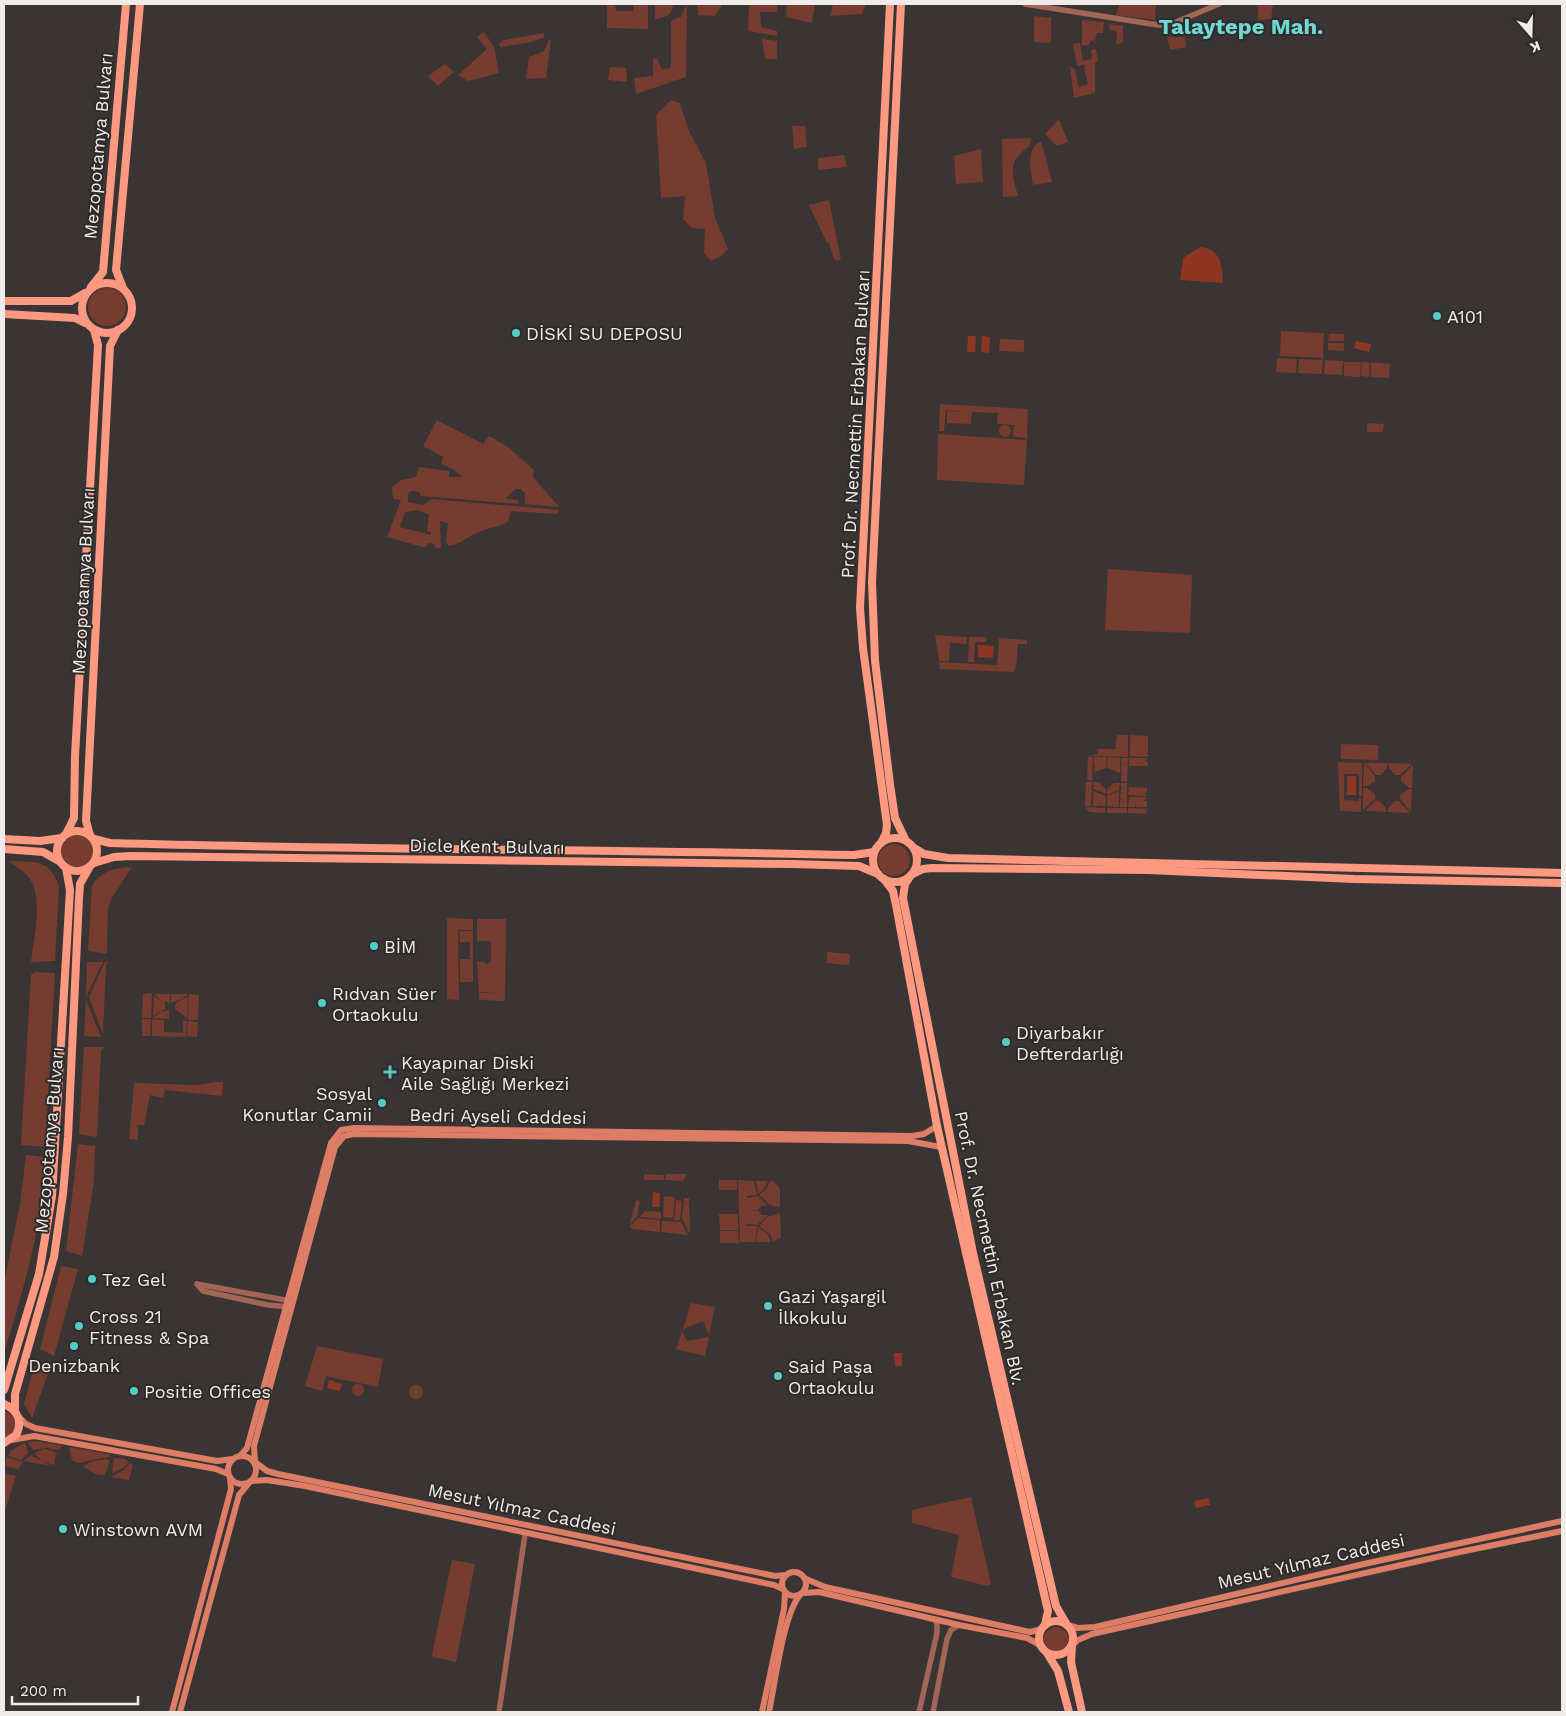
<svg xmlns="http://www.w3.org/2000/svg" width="1566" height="1716" viewBox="0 0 1566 1716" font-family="'Work Sans',sans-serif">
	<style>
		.green { fill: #753c2f; fill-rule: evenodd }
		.water { fill: #8e3622 }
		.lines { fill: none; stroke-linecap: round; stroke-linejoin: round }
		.tertiary { stroke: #a26556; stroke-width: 5.5 }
		.secondary { stroke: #de7d66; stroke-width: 6 }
		.primary { stroke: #fd9981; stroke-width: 8 }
		.poi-dot { fill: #54cdc8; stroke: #2f2b2a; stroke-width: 2 }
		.labels { text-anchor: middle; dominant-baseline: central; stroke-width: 4; stroke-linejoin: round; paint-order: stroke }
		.street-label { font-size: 18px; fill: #efeceb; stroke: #2f2b2a }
		.poi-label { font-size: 18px; fill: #efeceb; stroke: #2f2b2a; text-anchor: start }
		.district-label { font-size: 22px; font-weight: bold; fill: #6edad5; stroke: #2f2b2a }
	</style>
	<rect width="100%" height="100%" fill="#3a3534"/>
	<g class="green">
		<path d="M607,4H615L616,11H634L633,4H648V29L607,28Z"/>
		<path d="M655,4H673C672,16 666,17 655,19Z"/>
		<path d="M697,4H723L715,16L698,15Z"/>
		<path d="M749,4H778L777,12H760L761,27L777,31V36L748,31Z"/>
		<path d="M787,4H815L812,23L786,17Z"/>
		<path d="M833,4H866L862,14L830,16Z"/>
		<path d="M1119,4H1156L1155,20L1116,15Z"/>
		<path d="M1258,4H1273L1271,19L1258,20Z"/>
		<path d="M685,7H687L686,77L636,94L634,78L653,76V59H657L662,69L671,68V21L681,17Z"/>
		<path d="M1034,16L1051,18V43L1034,42Z"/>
		<path d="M1082,20L1104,22L1103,33H1097L1095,40L1090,41V44L1082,46Z"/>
		<path d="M1109,24L1123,26V43L1116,44L1117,31L1110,30Z"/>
		<path d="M484,32L494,47L499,73L468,81L458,75L487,49L477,37Z"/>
		<path d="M545,33L543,38L527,43L500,47L499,44L504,40Z"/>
		<path d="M1167,37H1185L1186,47L1170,50Z"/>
		<path d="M762,39L777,41V59H765Z"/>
		<path d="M549,40H551L546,78L526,79L529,57L544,51Z"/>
		<path d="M1080,43L1083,61L1092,59L1091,50L1096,49L1098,62L1095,63V93L1074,98L1070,66L1075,70L1079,87L1088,84L1084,68L1086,65L1077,66L1073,44Z"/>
		<path d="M445,64L454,72L438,86L428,76Z"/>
		<path d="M610,67L626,68L627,82L608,80Z"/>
		<path d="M671,100L680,103L689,131L706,163L715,218L728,249L722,255L711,261L704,253L705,229L692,228L683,219L685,196L661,198L656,115Z"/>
		<path d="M1059,119L1068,142L1057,146L1045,134Z"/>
		<path d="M792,126H805L807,147L794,149Z"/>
		<path d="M1031,138L1029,147C1007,160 1012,174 1018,196L1003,197L1002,139Z"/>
		<path d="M1041,141L1052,182L1033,185C1031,170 1025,149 1041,141Z"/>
		<path d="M981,149L983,182L956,184L954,156Z"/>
		<path d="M844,155L847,167L818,170V158Z"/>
		<path d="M829,200L841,260L835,261L829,243H827L809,205Z"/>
		<circle cx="107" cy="307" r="19"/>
		<path d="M1281,331L1324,333L1323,358L1280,356Z"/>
		<path d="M1329,334H1344V341H1328Z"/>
		<path d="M1000,339L1024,340V352L999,351Z"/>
		<path d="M1328,343H1344V351L1328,350Z"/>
		<path d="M1277,358L1297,359L1296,373L1276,372Z"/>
		<path d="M1299,359L1323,360L1322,374L1298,373Z"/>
		<path d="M1325,360L1343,361L1342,375L1324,374Z"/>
		<path d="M1344,362H1361L1360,377L1344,376Z"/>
		<path d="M1362,362L1370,363L1369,377L1361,376Z"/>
		<path d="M1371,362L1390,364L1389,378L1371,377Z"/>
		<path d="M940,404L1028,409L1027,438L1013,437L1014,425L997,424L998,413L972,412L971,424L947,423V411L965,412L946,410L944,431H939Z"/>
		<path d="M437,420L483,444L489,436L508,447L534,470L533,477L559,507L525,504V493L520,489H515L505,499L518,500V504L421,496L419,492L411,491L408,495V502L424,505L431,499L559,510L557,514L511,511L508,522C499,527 491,527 481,531C469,535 462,544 449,546L446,542L448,523L440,521L441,548H436L434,544L428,543L426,548L387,537L401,500L393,499L392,487L401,480L416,477L419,467L449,471V477H462L455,470L441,464L443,457L423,446ZM418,510L429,515L427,531L431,532V535L400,527L405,512Z"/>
		<path d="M1367,423L1384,424L1383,432H1367Z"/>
		<circle cx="1005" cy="431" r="6"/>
		<path d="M938,434L1027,440L1024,485L937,480Z"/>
		<path d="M1108,569L1192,575L1190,633L1105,630Z"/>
		<path d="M935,635L967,637V644L950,643L949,661H939Z"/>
		<path d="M969,637H986V642H975L974,662H968Z"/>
		<path d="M999,638L1027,640V644H1018L1016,667L1013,672L940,669L939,662L997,665Z"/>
		<path d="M1117,735H1128V757L1088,756L1098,754V749H1115Z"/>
		<path d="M1130,735L1148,736V753H1145L1148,754V757L1130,756V740H1133L1130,739Z"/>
		<path d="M1341,744L1378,745V760L1341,759Z"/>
		<path d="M1088,757H1093L1092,781L1087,780Z"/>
		<path d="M1094,757H1101L1102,760V757H1107L1106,768L1094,772V766L1097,767L1094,765Z"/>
		<path d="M1108,757L1120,758V773L1107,768Z"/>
		<path d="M1121,758H1128L1127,782L1121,781V775H1124L1121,774V764H1125L1121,763Z"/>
		<path d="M1129,758H1148L1145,762L1148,761V766H1129Z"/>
		<path d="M1338,762L1362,763V796H1359V774H1344V800L1358,801L1359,798H1361V812L1340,811Z"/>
		<path d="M1364,763L1375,776V781L1368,786H1363Z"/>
		<path d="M1365,763H1388L1387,768L1381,775H1376Z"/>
		<path d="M1389,763L1412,764L1400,775H1395L1389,768Z"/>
		<path d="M1413,765L1412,788H1409L1401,781V777Z"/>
		<path d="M1086,782H1092L1091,806H1085Z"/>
		<path d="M1093,782H1099L1106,790V794L1094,789L1093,786L1096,785H1093Z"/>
		<path d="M1114,783H1120L1119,790L1107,795V789Z"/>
		<path d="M1121,783H1127V807H1120V800H1124L1120,799L1121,789H1124L1121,788Z"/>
		<path d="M1129,787L1147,788V793L1144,792L1147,796L1128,795Z"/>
		<path d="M1363,788H1367L1375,794V799L1363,810Z"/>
		<path d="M1409,789H1412L1411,812L1400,799V795Z"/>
		<path d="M1093,791L1106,796L1105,806H1101L1100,803V806H1093V797H1096L1093,796Z"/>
		<path d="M1119,791V807H1113L1112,803V807L1107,806V796Z"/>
		<path d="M1129,797H1147L1144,801H1147V807H1136L1135,804V807H1128Z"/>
		<path d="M1376,800L1380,801L1386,808V812L1365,811Z"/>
		<path d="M1395,801H1399L1410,813L1388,812V808Z"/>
		<path d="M1085,807L1105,808V813L1089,812Z"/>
		<rect x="1107" y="808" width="20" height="5"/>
		<path d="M1128,808L1147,809L1146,814L1128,813Z"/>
		<circle cx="77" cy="850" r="17"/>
		<circle cx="894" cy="860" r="16"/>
		<path d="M9,861C34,862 50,858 59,887L55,961L31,962C34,941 43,897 30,879C25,872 16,867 9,861Z"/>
		<path d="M132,867L111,899L108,909L107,954L88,951L92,886C102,870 114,868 132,867Z"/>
		<path d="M447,918L473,919V930H458L459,1000L447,999Z"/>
		<path d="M477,919H506L505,1001L479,1000V993H495L479,992L477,962H485V965L491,962V941H477Z"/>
		<path d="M459,931H473V982H460V959H470V942H460Z"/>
		<path d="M827,952L850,954L849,965L827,963Z"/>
		<path d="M109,961L106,965L103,1034L89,997L105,962Z"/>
		<path d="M87,962H103L86,997Z"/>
		<path d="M35,972L55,973L45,1147L21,1145L31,975Z"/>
		<path d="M152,993L151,1018H142L143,994Z"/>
		<path d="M154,994H170V1003L162,1001Z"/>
		<path d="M171,994H188L182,999L171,1003Z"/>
		<path d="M189,994L199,995L198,1020H188Z"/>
		<path d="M154,996L165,1003V1009L153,1016Z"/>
		<path d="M188,996L187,1018L175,1009L176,1003Z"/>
		<path d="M86,1000L101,1037L84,1036Z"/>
		<path d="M169,1010V1019L153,1018L160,1012Z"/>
		<path d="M142,1019H151L150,1036H142Z"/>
		<path d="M152,1019L164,1020V1032L183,1033V1021H187L186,1037L152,1036Z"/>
		<path d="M188,1021L198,1022L197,1037L187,1036Z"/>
		<path d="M84,1047H105L101,1050L97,1137L79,1134Z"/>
		<path d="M215,1082H223L222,1096L165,1090L163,1098L150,1095L144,1125H138V1140L129,1139L134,1083L198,1085Z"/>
		<path d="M78,1144L95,1146L94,1182L82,1256L66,1251Z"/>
		<path d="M26,1155L45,1157C43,1182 41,1208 36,1234C28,1274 16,1314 4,1353V1282L20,1204Z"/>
		<path d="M644,1174L664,1175V1180H644Z"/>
		<path d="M666,1174H687L683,1181L665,1180Z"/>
		<rect x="719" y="1180" width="18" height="10"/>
		<path d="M738,1180L754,1181L757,1195L747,1196V1198L758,1196L767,1205L761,1206L758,1210H750L759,1211L762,1215H768L757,1225L749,1224L744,1226H757L755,1242H740Z"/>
		<path d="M756,1181H768L764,1189L758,1194Z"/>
		<path d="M770,1181H773L780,1189V1207L770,1205L759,1195L766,1189Z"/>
		<path d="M664,1196L675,1197L673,1218L663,1217Z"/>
		<path d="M684,1198H689L690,1234L682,1219Z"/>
		<path d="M636,1200L640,1201L637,1217L630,1224Z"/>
		<path d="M676,1200L682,1201L680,1220H674Z"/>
		<path d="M645,1211L661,1212V1219L640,1217Z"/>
		<path d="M780,1213L781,1237L773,1242L770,1234L759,1226L767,1217Z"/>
		<path d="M719,1214H738V1230H720Z"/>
		<path d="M638,1218L660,1220V1232L632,1229L630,1226Z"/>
		<path d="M662,1221L681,1222L688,1235L661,1232Z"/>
		<path d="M758,1227L768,1234L771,1242H756Z"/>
		<path d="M720,1231H738L739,1243H720Z"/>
		<path d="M61,1266L78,1269L54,1356L40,1349Z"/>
		<path d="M691,1303L715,1307L709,1335L703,1321L683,1329Z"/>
		<path d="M682,1331L687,1341L709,1337L705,1356L676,1349Z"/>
		<path d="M317,1346L383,1359L378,1387L326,1376L322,1391L305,1386Z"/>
		<path d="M34,1366L49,1371L32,1418L24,1404Z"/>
		<circle cx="358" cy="1390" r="6"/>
		<circle cx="416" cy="1392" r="7"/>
		<path d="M4,1411C14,1414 18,1423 13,1432L4,1438Z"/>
		<path d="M34,1441L61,1445V1448L57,1450L47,1448L33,1450L28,1442Z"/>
		<path d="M25,1442L28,1453L21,1460L8,1456L11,1451Z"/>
		<path d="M69,1447L109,1454L110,1457L77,1463L72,1460Z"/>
		<path d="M44,1449L56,1452L54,1465L42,1461L34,1453Z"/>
		<path d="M31,1455L51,1466L24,1461Z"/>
		<path d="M7,1457L22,1462V1463L18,1469L4,1466Z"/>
		<path d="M114,1458L125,1459L129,1462L123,1468L112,1473Z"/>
		<path d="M107,1459L110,1461L105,1475L95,1474L83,1466L93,1461Z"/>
		<path d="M130,1463L133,1465L129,1480L111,1477L124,1470Z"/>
		<path d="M4,1474L16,1476L4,1514Z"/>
		<path d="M971,1497L991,1584L987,1586L951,1577L959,1535L912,1523V1510Z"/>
		<path d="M452,1560L475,1564L456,1662L433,1657L432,1654Z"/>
		<circle cx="1056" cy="1639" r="12"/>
	</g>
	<g class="water">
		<path d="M1200,247C1221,249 1222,265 1223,283L1180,280L1183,258Z"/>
		<path d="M968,336H976L975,352H967Z"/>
		<path d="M982,336L990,337L989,353L981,352Z"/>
		<path d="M1356,341L1371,344L1369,352L1354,348Z"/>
		<path d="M978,645L994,646L993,658L978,657Z"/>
		<rect x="1347" y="776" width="9" height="19"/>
		<path d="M653,1192L660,1193L659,1207H652Z"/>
		<path d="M894,1353H902V1366H895Z"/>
		<path d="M329,1380L342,1384L340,1391L327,1388Z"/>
		<path d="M1209,1498L1210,1505L1196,1508L1194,1501Z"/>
	</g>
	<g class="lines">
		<g class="tertiary">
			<path d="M1025,4L1158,25H1169L1219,4"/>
			<path d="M197,1284L203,1291L268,1305L290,1307"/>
			<path d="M197,1284L291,1301"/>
			<path d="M499,1712L525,1534"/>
			<path d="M919,1712L937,1633V1624L935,1620"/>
			<path d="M933,1712L947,1639L951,1630L959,1625"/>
		</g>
		<g class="secondary">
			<path d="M18,1416L26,1424L35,1428L217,1461L233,1459"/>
			<path d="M12,1440L34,1436L216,1469L228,1474"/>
			<circle cx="242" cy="1470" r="14"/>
			<path d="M240,1456L247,1448L331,1143L341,1130L354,1128L912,1136L924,1134L937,1126"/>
			<path d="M252,1481L267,1480L305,1486L774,1585L783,1589"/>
			<circle cx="794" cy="1584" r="12"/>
			<path d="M786,1575L775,1576L278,1474L267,1471L255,1462L254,1446L335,1147L344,1136L354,1134L908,1141L941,1147"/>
			<path d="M806,1579L825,1587L1030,1632L1042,1629"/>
			<path d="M803,1593L819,1592L959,1625L1027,1638L1040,1645"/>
			<path d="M1067,1625L1078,1628L1095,1627L1364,1564L1562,1521"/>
			<path d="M1072,1646L1078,1640L1092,1634L1455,1553L1562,1531"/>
			<path d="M172,1712L231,1489L230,1478"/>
			<path d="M180,1712L239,1495L249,1483"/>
			<path d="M762,1712L784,1609L785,1593"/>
			<path d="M769,1712C775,1684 783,1615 800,1595"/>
		</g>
		<g class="primary">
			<path d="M901,4L872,582L875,661L890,784L895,818L905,839"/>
			<circle cx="107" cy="308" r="25"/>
			<path d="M91,287L103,272L126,4"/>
			<path d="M123,288L116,270L140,4"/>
			<path d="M4,301H71L85,293"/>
			<path d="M4,314L75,318L85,323"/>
			<circle cx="77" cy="851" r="20"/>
			<path d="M66,834L74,818L75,756L98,345L94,330"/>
			<path d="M90,835L86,821L110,346L118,330"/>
			<circle cx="895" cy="860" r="22"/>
			<path d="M4,839L40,841L62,838"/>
			<path d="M94,839L110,843C358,850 606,849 854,855L874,852"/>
			<path d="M881,843L886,833L887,825L863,648L860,608L890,4"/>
			<path d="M914,848L924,854L948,858L1562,873"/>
			<path d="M4,849L43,852L59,861"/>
			<path d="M94,863L114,857L130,856L793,864L859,866L878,874"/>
			<path d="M884,879L893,891L896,905L937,1126L1048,1611L1045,1625"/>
			<path d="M4,1390L39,1274L52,1196L70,890L66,868"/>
			<path d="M4,1404C18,1410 23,1422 16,1435L4,1443"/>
			<path d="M15,1411V1394L54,1257L63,1194L68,1137L79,898L80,884L89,868"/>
			<circle cx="1056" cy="1638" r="17"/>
			<path d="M1067,1625L1056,1606L973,1253L903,898L905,884L911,875L923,869L932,868L1148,870L1354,879L1562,883"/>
			<path d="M1072,1646L1071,1662L1082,1712"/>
			<path d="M1047,1653L1058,1671L1069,1712"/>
		</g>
	</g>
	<g class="poi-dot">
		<circle cx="1437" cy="316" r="5"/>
		<circle cx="516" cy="333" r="5"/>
		<circle cx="374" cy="946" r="5"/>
		<circle cx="322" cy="1003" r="5"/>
		<circle cx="1006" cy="1042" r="5"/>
		<path d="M387.5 1064.5h5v5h5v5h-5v5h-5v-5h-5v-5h5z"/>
		<circle cx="382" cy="1103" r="5"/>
		<circle cx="92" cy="1279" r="5"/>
		<circle cx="768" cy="1306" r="5"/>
		<circle cx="79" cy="1326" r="5"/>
		<circle cx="74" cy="1346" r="5"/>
		<circle cx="778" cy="1376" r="5"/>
		<circle cx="134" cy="1391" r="5"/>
		<circle cx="63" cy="1529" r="5"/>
	</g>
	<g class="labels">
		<g class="street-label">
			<text transform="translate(98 146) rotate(-85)">Mezopotamya Bulvarı</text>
			<text transform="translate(855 424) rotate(-87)">Prof. Dr. Necmettin Erbakan Bulvarı</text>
			<text transform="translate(83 581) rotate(-87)">Mezopotamya Bulvarı</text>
			<text transform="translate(487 846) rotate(1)">Dicle Kent Bulvarı</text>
			<text transform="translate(498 1116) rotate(1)">Bedri Ayseli Caddesi</text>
			<text transform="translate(49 1140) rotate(-85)">Mezopotamya Bulvarı</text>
			<text transform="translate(990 1248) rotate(78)">Prof. Dr. Necmettin Erbakan Blv.</text>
			<text transform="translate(522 1509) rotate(12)">Mesut Yılmaz Caddesi</text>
			<text transform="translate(1311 1561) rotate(-13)">Mesut Yılmaz Caddesi</text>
		</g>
		<g class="poi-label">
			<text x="1447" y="316">A101</text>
			<text x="526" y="333">DİSKİ SU DEPOSU</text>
			<text x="384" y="946">BİM</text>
			<text x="332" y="993">Rıdvan Süer<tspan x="332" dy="21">Ortaokulu</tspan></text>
			<text x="1016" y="1032">Diyarbakır<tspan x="1016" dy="21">Defterdarlığı</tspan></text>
			<text x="401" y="1062">Kayapınar Diski<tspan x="401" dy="21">Aile Sağlığı Merkezi</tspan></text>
			<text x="372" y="1093" text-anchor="end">Sosyal<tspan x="372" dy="21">Konutlar Camii</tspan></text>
			<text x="102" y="1279">Tez Gel</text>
			<text x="778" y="1296">Gazi Yaşargil<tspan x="778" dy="21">İlkokulu</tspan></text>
			<text x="89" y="1316">Cross 21<tspan x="89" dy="21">Fitness &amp; Spa</tspan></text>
			<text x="74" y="1365" text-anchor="middle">Denizbank</text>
			<text x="788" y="1366">Said Paşa<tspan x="788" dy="21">Ortaokulu</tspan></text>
			<text x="144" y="1391">Positie Offices</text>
			<text x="73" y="1529">Winstown AVM</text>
		</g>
		<g class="district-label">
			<text x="1241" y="26">Talaytepe Mah.</text>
		</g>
	</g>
	<rect width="1566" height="1716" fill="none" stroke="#efeceb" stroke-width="10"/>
	<g transform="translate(1531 35) rotate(160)" stroke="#2f2b2a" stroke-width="4" paint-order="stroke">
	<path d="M0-4L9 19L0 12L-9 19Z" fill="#efeceb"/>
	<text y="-8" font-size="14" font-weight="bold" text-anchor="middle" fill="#efeceb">K</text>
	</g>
	<path d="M12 1696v8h126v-8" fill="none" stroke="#efeceb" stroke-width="2.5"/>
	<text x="20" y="1696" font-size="15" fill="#efeceb" stroke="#2f2b2a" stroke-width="4" paint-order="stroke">200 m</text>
</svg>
